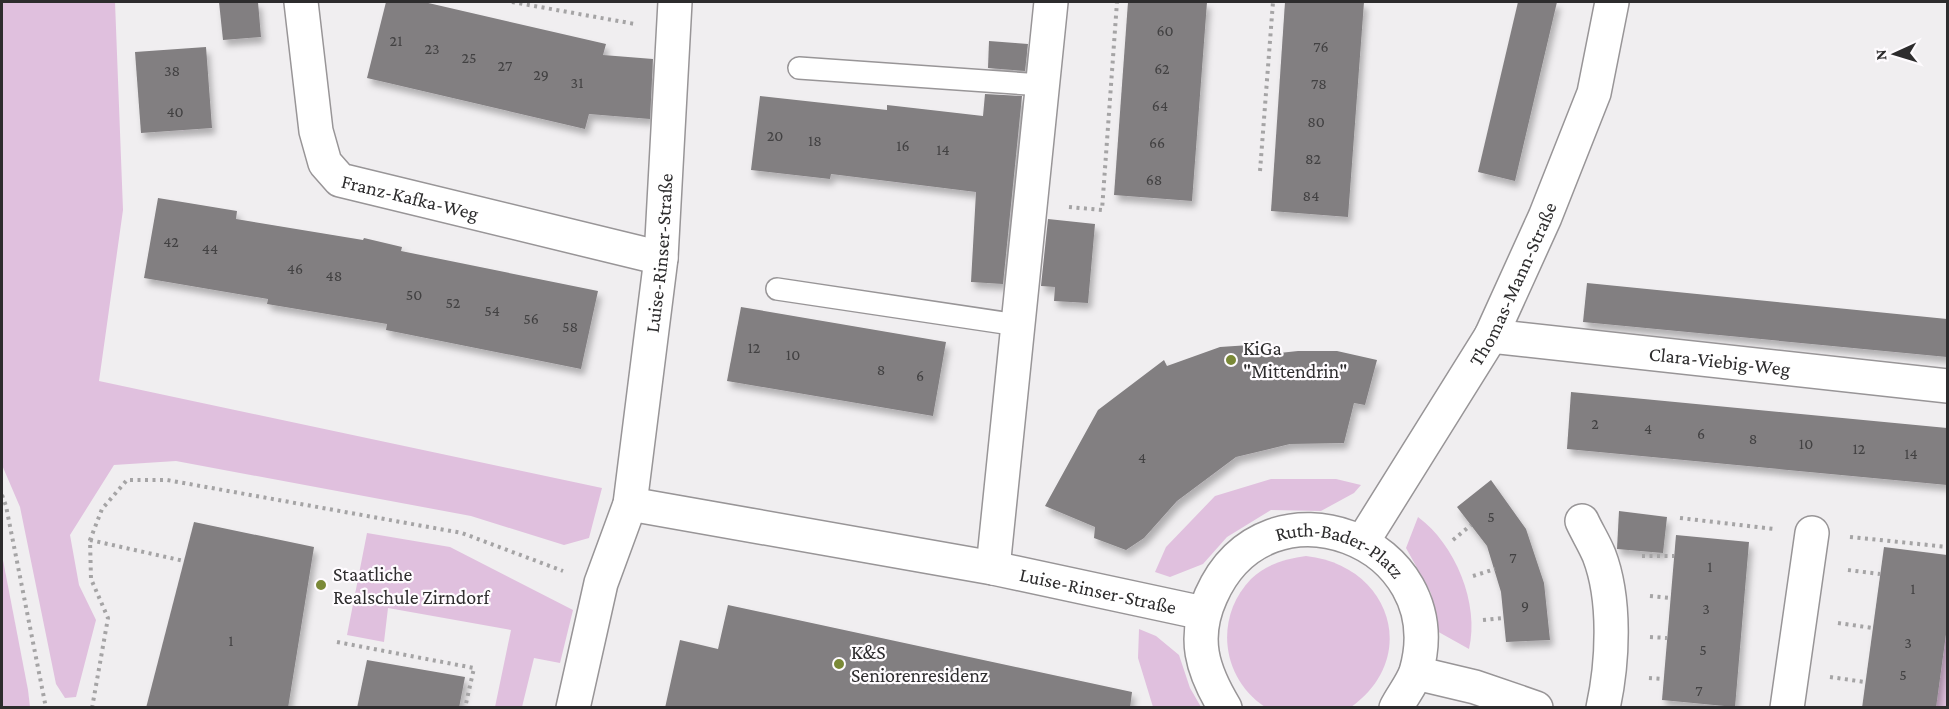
<svg xmlns="http://www.w3.org/2000/svg" width="1949" height="709" viewBox="0 0 1949 709" font-family="'Crimson Pro',serif">
	<style>
		.green { fill: #e0c0de }
		.building { fill: #827f81; filter: url(#shadow) }
		.lines { fill: none; stroke-linecap: round; stroke-linejoin: round }
		.lane-casing { stroke: #989597; stroke-width: 24 }
		.street-casing { stroke: #989597; stroke-width: 36 }
		.path { stroke: #a5a4a5; stroke-width: 4; stroke-dasharray: 3 4.5; stroke-linecap: butt }
		.lane { stroke: #fff; stroke-width: 21 }
		.street { stroke: #fff; stroke-width: 33 }
		.poi-dot { fill: #7a8937; stroke: #fefbfe; stroke-width: 2 }
		.labels { text-anchor: middle; dominant-baseline: central; stroke-width: 4.5; stroke-linejoin: round; paint-order: stroke }
		.number-label { font-size: 16px; fill: #424142 }
		.street-label { font-size: 20px; fill: #2d2c2d; stroke: #fefbfe }
		.poi-label { font-size: 20px; fill: #2d2c2d; stroke: #fefbfe; text-anchor: start }
	</style>
	<defs>
		<filter id="shadow"><feDropShadow dx="3.5" dy="6" stdDeviation="3" flood-color="#0004"/></filter>
	</defs>
	<rect width="100%" height="100%" fill="#f0eef0"/>
	<g class="green">
		<path d="M2,2H115L123,210L99,381L602,488L589,538L564,545L471,516L176,461L114,465L70,535L79,585L96,620L76,697L65,698L56,684L20,507L2,465Z"/>
		<path d="M1271,479H1336L1361,485L1354,493L1321,511L1271,510L1227,537L1203,564L1170,577L1155,572L1166,547L1215,496Z"/>
		<path d="M1418,517C1455,544 1480,604 1469,649L1435,630L1431,593L1406,548Z"/>
		<path d="M367,533L450,547L573,610L560,663L534,658L522,707H495L511,630L388,608L384,642L347,635Z"/>
		<path d="M2,555L28,690L30,707H2Z"/>
		<path d="M1306,556C1390,565 1421,657 1351,707H1265C1221,678 1214,617 1251,579C1266,564 1286,559 1306,556Z"/>
		<path d="M1947,627V707H1936Z"/>
		<path d="M1139,629L1156,636L1179,655L1190,688L1201,707H1153L1138,658Z"/>
	</g>
	<g class="building">
		<path d="M219,2H258L261,37L223,40Z"/>
		<path d="M386,2H424L606,44L603,55L653,59L650,119L589,114L585,129L367,78Z"/>
		<path d="M1128,2H1207L1192,201L1114,195Z"/>
		<path d="M1285,2H1364L1348,217L1271,211Z"/>
		<path d="M1518,2H1557L1515,181L1478,172Z"/>
		<path d="M989,41L1028,44L1025,71L988,68Z"/>
		<path d="M206,47L212,128L141,133L135,52Z"/>
		<path d="M985,94L1022,96L1003,284L971,282L976,192L831,174L830,179L751,170L760,96L887,110V105L983,116Z"/>
		<path d="M158,198L237,211L236,219L363,240L364,238L402,247L401,251L598,291L581,369L386,330L387,324L267,304L268,299L144,278Z"/>
		<path d="M1048,219L1095,224L1088,303L1054,301L1055,287L1041,286Z"/>
		<path d="M1587,283L1947,319V357L1583,322Z"/>
		<path d="M741,307L946,342L933,416L727,381Z"/>
		<path d="M1250,345L1252,356L1298,351H1337L1377,360L1365,405L1354,403L1344,443L1290,444L1236,457L1177,501L1144,538L1126,550L1094,538L1095,527L1045,506L1098,410L1164,360L1167,366L1220,347Z"/>
		<path d="M1571,392L1947,428V485L1567,449Z"/>
		<path d="M1491,480L1526,529L1544,583L1550,640L1506,642L1501,592L1487,546L1457,507Z"/>
		<path d="M1619,511L1667,517L1663,553L1617,549Z"/>
		<path d="M194,522L314,547L288,708H146Z"/>
		<path d="M1676,535L1749,542L1735,707L1662,700Z"/>
		<path d="M1884,547L1947,555V627L1936,708H1862Z"/>
		<path d="M728,605L1132,692L1130,708H665L680,640L718,649Z"/>
		<path d="M367,660L465,677L459,708H357Z"/>
	</g>
	<g class="lines">
		<defs>
			<g id="lane">
				<path d="M799,68L1042,85"/>
				<path d="M777,289L1018,325"/>
			</g>
			<g id="street">
				<path id="s1" d="M301,2L316,131L325,163L340,180L661,258"/>
				<path id="s2" d="M1491,336L1948,386"/>
				<path id="s3" d="M630,504L993,568L1203,613"/>
				<path d="M1582,521C1587,532 1594,543 1599,555C1616,599 1613,662 1603,708"/>
				<path id="s4" d="M1363,541L1491,336L1545,217L1594,93L1612,2"/>
				<path d="M993,568L1051,2"/>
				<path d="M1416,673L1475,687L1536,708"/>
				<path id="s5" d="M573,708L601,583L630,504L661,258L675,2"/>
				<path id="s6" d="M1225,708C1202,670 1192,638 1211,596C1267,469 1454,541 1416,672C1412,684 1402,696 1396,708"/>
				<path d="M1787,708L1812,533"/>
			</g>
		</defs>
		<use href="#lane" class="lane-casing"/>
		<use href="#street" class="street-casing"/>
		<g class="path">
			<path d="M512,2L635,24"/>
			<path d="M1260,171L1273,2"/>
			<path d="M1069,207L1102,210L1117,2"/>
			<path d="M2,495L6,506L46,708"/>
			<path d="M1680,518L1774,529"/>
			<path d="M1850,537L1948,547"/>
			<path d="M90,540L184,561"/>
			<path d="M1453,540L1471,525"/>
			<path d="M1642,556H1674"/>
			<path d="M1848,570L1880,574"/>
			<path d="M1473,576L1495,569"/>
			<path d="M1650,596L1670,598"/>
			<path d="M1483,620L1504,618"/>
			<path d="M1838,623L1873,628"/>
			<path d="M1650,637L1667,638"/>
			<path d="M337,642L474,668L465,708"/>
			<path d="M1830,677L1865,682"/>
			<path d="M1649,678L1663,679"/>
			<path d="M92,708L108,618L91,579L90,540L102,509L127,480H167L462,533L563,571"/>
		</g>
		<use href="#lane" class="lane"/>
		<use href="#street" class="street"/>
	</g>
	<g class="poi-dot">
		<circle cx="1231" cy="360" r="6"/>
		<circle cx="321" cy="585" r="6"/>
		<circle cx="839" cy="664" r="6"/>
	</g>
	<g class="labels">
		<g class="number-label">
			<text x="1165" y="30">60</text>
			<text x="396" y="40">21</text>
			<text x="1321" y="46">76</text>
			<text x="432" y="48">23</text>
			<text x="469" y="57">25</text>
			<text x="505" y="65">27</text>
			<text x="1162" y="68">62</text>
			<text x="172" y="70">38</text>
			<text x="541" y="74">29</text>
			<text x="577" y="82">31</text>
			<text x="1319" y="83">78</text>
			<text x="1160" y="105">64</text>
			<text x="175" y="111">40</text>
			<text x="1316" y="121">80</text>
			<text x="775" y="135">20</text>
			<text x="815" y="140">18</text>
			<text x="1157" y="142">66</text>
			<text x="903" y="145">16</text>
			<text x="943" y="149">14</text>
			<text x="1313" y="158">82</text>
			<text x="1154" y="179">68</text>
			<text x="1311" y="195">84</text>
			<text x="171" y="241">42</text>
			<text x="210" y="248">44</text>
			<text x="295" y="268">46</text>
			<text x="334" y="275">48</text>
			<text x="414" y="294">50</text>
			<text x="453" y="302">52</text>
			<text x="492" y="310">54</text>
			<text x="531" y="318">56</text>
			<text x="570" y="326">58</text>
			<text x="754" y="347">12</text>
			<text x="793" y="354">10</text>
			<text x="881" y="369">8</text>
			<text x="920" y="375">6</text>
			<text x="1595" y="423">2</text>
			<text x="1648" y="428">4</text>
			<text x="1701" y="433">6</text>
			<text x="1753" y="438">8</text>
			<text x="1806" y="443">10</text>
			<text x="1859" y="448">12</text>
			<text x="1911" y="453">14</text>
			<text x="1142" y="457">4</text>
			<text x="1491" y="516">5</text>
			<text x="1513" y="557">7</text>
			<text x="1710" y="566">1</text>
			<text x="1913" y="588">1</text>
			<text x="1525" y="605">9</text>
			<text x="1706" y="608">3</text>
			<text x="231" y="640">1</text>
			<text x="1908" y="642">3</text>
			<text x="1703" y="649">5</text>
			<text x="1903" y="674">5</text>
			<text x="1699" y="690">7</text>
		</g>
		<g class="street-label">
			<text stroke="none"><textPath href="#s1" startOffset="258">Franz-Kafka-Weg</textPath></text>
			<text stroke="none"><textPath href="#s5" startOffset="465">Luise-Rinser-Straße</textPath></text>
			<text stroke="none"><textPath href="#s4" startOffset="298">Thomas-Mann-Straße</textPath></text>
			<text stroke="none"><textPath href="#s2" startOffset="230">Clara-Viebig-Weg</textPath></text>
			<text stroke="none"><textPath href="#s6" startOffset="280">Ruth-Bader-Platz</textPath></text>
			<text stroke="none"><textPath href="#s3" startOffset="476">Luise-Rinser-Straße</textPath></text>
		</g>
		<g class="poi-label">
			<text x="1243" y="348">KiGa<tspan x="1243" dy="23">"Mittendrin"</tspan></text>
			<text x="333" y="574">Staatliche<tspan x="333" dy="23">Realschule Zirndorf</tspan></text>
			<text x="851" y="652">K&amp;S<tspan x="851" dy="23">Seniorenresidenz</tspan></text>
		</g>
	</g>
	<rect width="1949" height="709" fill="none" stroke="#2d2c2d" stroke-width="6"/>
	<g transform="translate(1895 54) rotate(266)" stroke="#fefbfe" stroke-width="4.5" paint-order="stroke">
	<path d="M0-4.5L10 22L0 15L-10 22Z" fill="#2d2c2d"/>
	<text y="-9" font-size="16" font-weight="bold" text-anchor="middle" fill="#2d2c2d">N</text>
	</g>
</svg>
